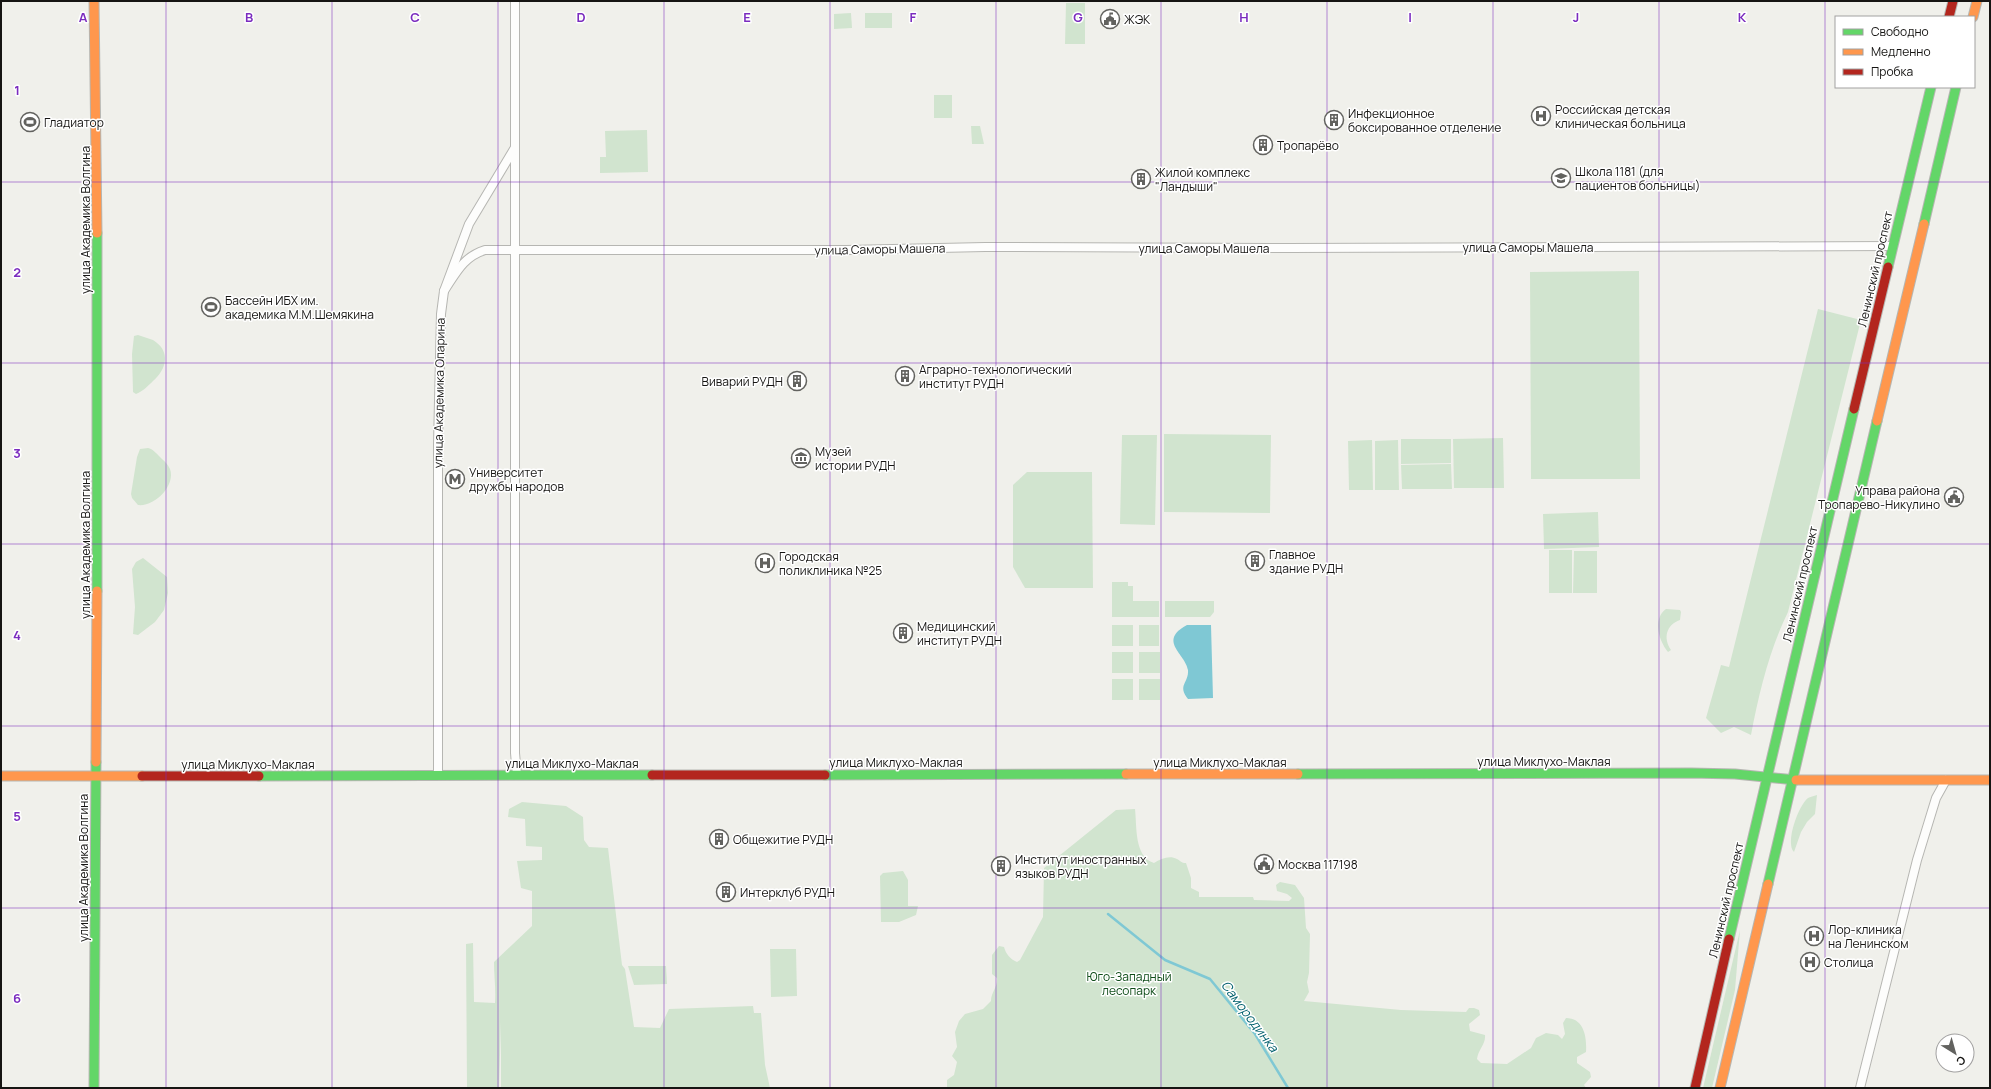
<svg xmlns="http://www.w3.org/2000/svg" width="1991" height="1089" viewBox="0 0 1991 1089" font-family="Manrope,sans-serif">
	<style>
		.green { fill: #d1e4cf }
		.water { fill: #7fc8d4 }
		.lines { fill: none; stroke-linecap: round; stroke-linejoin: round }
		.stream { stroke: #7fc8d4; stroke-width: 2.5 }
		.street-casing { stroke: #b6b6b2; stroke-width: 10 }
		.fast-casing { stroke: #b6b6b2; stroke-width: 11 }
		.slow-casing { stroke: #b6b6b2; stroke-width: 11 }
		.jam-casing { stroke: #b6b6b2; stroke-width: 11 }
		.street { stroke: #fdfdfc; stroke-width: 8 }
		.fast { stroke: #63d668; stroke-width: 9 }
		.slow { stroke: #ff974d; stroke-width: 9 }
		.jam { stroke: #b3261e; stroke-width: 9 }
		.grid { fill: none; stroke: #7b2cbf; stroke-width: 1; stroke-opacity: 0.55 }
		.labels { text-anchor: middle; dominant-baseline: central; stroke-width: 3; stroke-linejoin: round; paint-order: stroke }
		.poi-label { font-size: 12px; fill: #161513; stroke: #fff; text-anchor: start }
		.street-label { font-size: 12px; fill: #161513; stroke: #fff }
		.park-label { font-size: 12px; fill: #0f4d19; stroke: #fff }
		.water-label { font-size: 13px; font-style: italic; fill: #02606d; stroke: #fff }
		.grid-label { font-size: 13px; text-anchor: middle; font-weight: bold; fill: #7b2cbf; stroke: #fff; stroke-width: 3; stroke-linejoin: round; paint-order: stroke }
	</style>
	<rect width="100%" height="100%" fill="#f0f0eb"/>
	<g class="green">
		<path d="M1066,3H1085V44H1065Z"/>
		<path d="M851,13L852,28L834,29V14Z"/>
		<rect x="865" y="13" width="27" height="15"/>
		<rect x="934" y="95" width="18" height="23"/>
		<path d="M971,126H980L984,144H972Z"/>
		<path d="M647,130L648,172L600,173V157H606L605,131Z"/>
		<path d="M1639,271L1640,479H1531L1530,272Z"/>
		<path d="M1818,309L1861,320L1788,612C1769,651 1759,693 1751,735L1734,727L1721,733L1706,718L1721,665L1729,667Z"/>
		<path d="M138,335C143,337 148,338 153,340C171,351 167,369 153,381C148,386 142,392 136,394L133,392L132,354L134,336Z"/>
		<path d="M1164,434L1271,435L1270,513L1164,512Z"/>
		<path d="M1122,435H1157L1155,525L1120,524Z"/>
		<path d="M1503,438L1504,488H1454L1453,439Z"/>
		<path d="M1401,439H1451V463L1401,464Z"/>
		<path d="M1372,440L1373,490H1349L1348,441Z"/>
		<path d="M1398,440L1399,490H1375V441Z"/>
		<path d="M148,448C153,449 156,453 160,457C163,460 168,464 170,469C176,486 154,507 138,505L132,498L131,494L137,457L140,449Z"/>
		<path d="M1451,464L1452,489H1402L1401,465Z"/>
		<path d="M1027,472H1092L1093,588H1025L1013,567V485Z"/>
		<path d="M1598,512L1599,547L1544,549L1543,514Z"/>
		<rect x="1549" y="550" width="23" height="43"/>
		<path d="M1574,551H1597V593H1573Z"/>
		<path d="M143,558L167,577L168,593L164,610L155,622L138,635L133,634L135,607L132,569L136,562Z"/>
		<path d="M1112,582H1128V586H1133V601H1159V617H1112Z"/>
		<path d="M1165,601H1214V612L1210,617H1165Z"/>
		<path d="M1666,609L1680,610L1681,612L1680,620C1666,625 1663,638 1671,650L1668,652C1659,641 1652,619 1666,609Z"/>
		<rect x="1112" y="625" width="21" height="21"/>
		<rect x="1139" y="625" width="20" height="21"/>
		<rect x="1112" y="652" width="21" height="21"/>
		<rect x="1139" y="652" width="21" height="21"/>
		<rect x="1112" y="679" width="21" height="21"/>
		<rect x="1139" y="679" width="21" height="21"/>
		<path d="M1817,795L1815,814L1807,822L1801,832L1794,852C1785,843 1798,806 1808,798C1810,797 1814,796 1817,795Z"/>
		<path d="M522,802L566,806L583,817L584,840L589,847L608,848L622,965L625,969L634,1027L660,1028L669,1009L753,1006L754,1013H761L765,1065L770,1088H501V1022L499,1088H467L466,944L473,943L474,1002L495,1003C496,989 494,976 494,962L532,926V891L521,888L517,861L542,860V847L526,846L525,819L508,817L509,809Z"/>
		<path d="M1135,809C1137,826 1134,857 1154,863C1161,859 1169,855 1177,859C1181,861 1181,863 1186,863L1191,878V888L1199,892V897H1253L1254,900L1289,901L1292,898L1287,894L1277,891L1276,885L1280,882L1295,885L1304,898L1306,928L1310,934L1309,973L1307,982L1309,992L1304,1001L1401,1010L1466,1012L1469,1008H1474L1479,1010L1480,1015L1469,1024L1470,1031L1485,1035C1486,1044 1478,1050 1477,1059L1481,1063L1507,1064L1531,1048L1536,1038L1546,1033L1558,1035L1562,1039L1565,1034L1563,1023L1566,1018C1584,1018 1587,1037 1586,1052L1577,1057V1063L1590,1072L1591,1077L1584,1085L1586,1088H881L947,1087V1080L954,1075L957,1062L952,1056L957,1047L955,1032L959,1021L965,1014L983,1009L991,1001C991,992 998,987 997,978L992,974V955L999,946L1004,947C1006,954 1010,959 1017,962L1020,960L1043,917L1044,868L1116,810Z"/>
		<path d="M903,871L908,880V906H918L916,915L899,922H881L880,876L883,873Z"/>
		<path d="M1740,930L1735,990L1712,1088H1703Z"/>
		<path d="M770,949H796L797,996L771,997Z"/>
		<path d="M628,966H666L667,984L634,985Z"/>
	</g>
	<path class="water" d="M1187,625H1211L1213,698L1188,699C1177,685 1189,683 1188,670C1186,654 1157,641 1187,625Z"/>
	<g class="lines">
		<path class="stream" d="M1108,914L1165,960L1210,979L1255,1034L1288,1088"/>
		<defs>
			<g id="street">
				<path d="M515,1V753L517,775"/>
				<path d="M444,291C456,273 463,257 485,250H846L985,247L1288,248L1893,246"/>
				<path d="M438,775V444L441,314L444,291L469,224L514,149"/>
				<path d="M1860,1088L1917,860L1936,798L1946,780"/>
			</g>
			<g id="fast">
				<path d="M1924,224L1956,87"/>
				<path d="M97,233V591"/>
				<path d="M1888,267L1931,87"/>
				<path d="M1298,774L1691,773L1735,774L1796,780"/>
				<path d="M825,775L1126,774"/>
				<path d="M259,776L652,775"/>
				<path d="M1768,884L1877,421"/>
				<path d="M1729,939L1854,409"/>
				<path d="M94,1088L96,762"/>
			</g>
			<g id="slow">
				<path d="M94,1L97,233"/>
				<path d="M1973,17L1977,1"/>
				<path d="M1877,421L1924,224"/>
				<path d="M96,762L97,591"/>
				<path d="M1126,774H1298"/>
				<path d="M1,776H142"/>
				<path d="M1796,780H1990"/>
				<path d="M1720,1088L1768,884"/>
			</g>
			<g id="jam">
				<path d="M1949,17L1953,1"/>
				<path d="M1854,409L1888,267"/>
				<path d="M652,775H825"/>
				<path d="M142,776H259"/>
				<path d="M1695,1088L1729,939"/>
			</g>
		</defs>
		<use href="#street" class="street-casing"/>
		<use href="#fast" class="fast-casing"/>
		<use href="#slow" class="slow-casing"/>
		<use href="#jam" class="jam-casing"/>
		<use href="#street" class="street"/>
		<use href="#fast" class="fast"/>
		<use href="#slow" class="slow"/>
		<use href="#jam" class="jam"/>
	</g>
	<path class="grid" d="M166,1V1088M332,1V1088M498,1V1088M664,1V1088M830,1V1088M996,1V1088M1161,1V1088M1327,1V1088M1493,1V1088M1659,1V1088M1825,1V1088M1,182H1990M1,363H1990M1,544H1990M1,726H1990M1,908H1990"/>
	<defs>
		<symbol id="civic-ring" viewBox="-11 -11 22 22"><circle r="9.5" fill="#fff" stroke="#62625f" stroke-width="1.5"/><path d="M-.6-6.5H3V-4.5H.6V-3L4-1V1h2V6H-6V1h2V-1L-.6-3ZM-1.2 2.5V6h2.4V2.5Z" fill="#62625f"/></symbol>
		<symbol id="hospital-ring" viewBox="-11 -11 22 22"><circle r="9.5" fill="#fff" stroke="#62625f" stroke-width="1.5"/><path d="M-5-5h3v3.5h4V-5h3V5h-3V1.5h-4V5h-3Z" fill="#62625f"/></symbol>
		<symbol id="building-ring" viewBox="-11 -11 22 22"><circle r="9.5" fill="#fff" stroke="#62625f" stroke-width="1.5"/><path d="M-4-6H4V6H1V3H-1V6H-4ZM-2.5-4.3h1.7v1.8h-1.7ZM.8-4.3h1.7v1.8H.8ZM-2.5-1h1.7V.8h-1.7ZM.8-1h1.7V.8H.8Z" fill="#62625f"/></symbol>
		<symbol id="stadium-ring" viewBox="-11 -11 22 22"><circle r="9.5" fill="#fff" stroke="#62625f" stroke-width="1.5"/><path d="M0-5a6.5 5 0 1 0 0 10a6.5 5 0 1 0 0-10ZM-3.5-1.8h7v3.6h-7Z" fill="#62625f"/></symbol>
		<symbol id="school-ring" viewBox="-11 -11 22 22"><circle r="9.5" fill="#fff" stroke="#62625f" stroke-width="1.5"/><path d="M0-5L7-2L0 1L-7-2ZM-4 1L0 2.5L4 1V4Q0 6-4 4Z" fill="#62625f"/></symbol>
		<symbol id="museum-ring" viewBox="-11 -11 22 22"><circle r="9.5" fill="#fff" stroke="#62625f" stroke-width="1.5"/><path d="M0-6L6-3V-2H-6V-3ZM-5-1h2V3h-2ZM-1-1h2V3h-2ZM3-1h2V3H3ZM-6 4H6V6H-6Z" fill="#62625f"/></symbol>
		<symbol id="metro-ring" viewBox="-11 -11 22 22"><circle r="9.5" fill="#fff" stroke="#62625f" stroke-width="1.5"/><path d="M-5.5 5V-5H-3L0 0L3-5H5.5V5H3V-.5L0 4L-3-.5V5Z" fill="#62625f"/></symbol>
	</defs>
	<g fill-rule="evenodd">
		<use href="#civic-ring" x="1099" y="8" width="22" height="22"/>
		<use href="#hospital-ring" x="1530" y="105" width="22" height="22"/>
		<use href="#building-ring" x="1323" y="109" width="22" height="22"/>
		<use href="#stadium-ring" x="19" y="111" width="22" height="22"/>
		<use href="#building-ring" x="1252" y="134" width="22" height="22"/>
		<use href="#school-ring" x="1550" y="167" width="22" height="22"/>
		<use href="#building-ring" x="1130" y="168" width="22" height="22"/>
		<use href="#stadium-ring" x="200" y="296" width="22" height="22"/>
		<use href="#building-ring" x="894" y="365" width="22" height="22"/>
		<use href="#building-ring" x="786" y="370" width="22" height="22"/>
		<use href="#museum-ring" x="790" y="447" width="22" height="22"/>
		<use href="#metro-ring" x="444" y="468" width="22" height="22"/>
		<use href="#civic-ring" x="1943" y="486" width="22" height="22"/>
		<use href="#building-ring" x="1244" y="550" width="22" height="22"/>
		<use href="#hospital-ring" x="754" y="552" width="22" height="22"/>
		<use href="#building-ring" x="892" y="622" width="22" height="22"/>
		<use href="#building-ring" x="708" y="828" width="22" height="22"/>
		<use href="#civic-ring" x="1253" y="853" width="22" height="22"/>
		<use href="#building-ring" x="990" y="855" width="22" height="22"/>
		<use href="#building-ring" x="715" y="881" width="22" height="22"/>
		<use href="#hospital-ring" x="1803" y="925" width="22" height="22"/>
		<use href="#hospital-ring" x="1799" y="951" width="22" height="22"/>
	</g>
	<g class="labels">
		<g class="poi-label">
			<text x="1124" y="19">ЖЭК</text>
			<text x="1555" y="109">Российская детская<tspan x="1555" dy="14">клиническая больница</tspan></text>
			<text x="1348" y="113">Инфекционное<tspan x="1348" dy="14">боксированное отделение</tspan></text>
			<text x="44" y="122">Гладиатор</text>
			<text x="1277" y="145">Тропарёво</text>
			<text x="1575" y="171">Школа 1181 (для<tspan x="1575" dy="14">пациентов больницы)</tspan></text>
			<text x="1155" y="172">Жилой комплекс<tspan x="1155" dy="14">"Ландыши"</tspan></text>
			<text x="225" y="300">Бассейн ИБХ им.<tspan x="225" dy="14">академика М.М.Шемякина</tspan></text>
			<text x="919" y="369">Аграрно-технологический<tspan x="919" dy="14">институт РУДН</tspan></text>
			<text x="783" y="381" text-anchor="end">Виварий РУДН</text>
			<text x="815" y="451">Музей<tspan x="815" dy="14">истории РУДН</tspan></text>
			<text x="469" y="472">Университет<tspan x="469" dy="14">дружбы народов</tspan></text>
			<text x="1940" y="490" text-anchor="end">Управа района<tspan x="1940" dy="14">Тропарево-Никулино</tspan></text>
			<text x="1269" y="554">Главное<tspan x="1269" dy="14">здание РУДН</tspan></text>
			<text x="779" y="556">Городская<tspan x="779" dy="14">поликлиника №25</tspan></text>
			<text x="917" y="626">Медицинский<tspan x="917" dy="14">институт РУДН</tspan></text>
			<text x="733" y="839">Общежитие РУДН</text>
			<text x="1015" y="859">Институт иностранных<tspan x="1015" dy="14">языков РУДН</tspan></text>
			<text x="1278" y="864">Москва 117198</text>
			<text x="740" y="892">Интерклуб РУДН</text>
			<text x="1828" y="929">Лор-клиника<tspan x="1828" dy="14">на Ленинском</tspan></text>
			<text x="1824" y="962">Столица</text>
		</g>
		<g class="street-label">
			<text transform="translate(85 220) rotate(-90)">улица Академика Волгина</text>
			<text x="1528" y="247">улица Саморы Машела</text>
			<text x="1204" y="248">улица Саморы Машела</text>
			<text transform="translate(880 249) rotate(-1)">улица Саморы Машела</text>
			<text transform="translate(1875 269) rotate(-77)">Ленинский проспект</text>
			<text transform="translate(439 393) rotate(-89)">улица Академика Опарина</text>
			<text transform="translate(85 545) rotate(-90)">улица Академика Волгина</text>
			<text transform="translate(1800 584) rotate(-77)">Ленинский проспект</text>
			<text x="1544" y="761">улица Миклухо-Маклая</text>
			<text x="896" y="762">улица Миклухо-Маклая</text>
			<text x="1220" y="762">улица Миклухо-Маклая</text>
			<text x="572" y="763">улица Миклухо-Маклая</text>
			<text x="248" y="764">улица Миклухо-Маклая</text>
			<text transform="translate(83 868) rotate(-90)">улица Академика Волгина</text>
			<text transform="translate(1726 900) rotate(-77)">Ленинский проспект</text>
		</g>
		<g class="park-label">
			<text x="1129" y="976">Юго-Западный<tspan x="1129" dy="14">лесопарк</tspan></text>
		</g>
		<g class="water-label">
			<text transform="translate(1250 1016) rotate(53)">Самородинка</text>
		</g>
	</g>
	<g class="grid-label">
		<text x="83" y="22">A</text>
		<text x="249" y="22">B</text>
		<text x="415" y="22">C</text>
		<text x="581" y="22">D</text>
		<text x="747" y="22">E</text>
		<text x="913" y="22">F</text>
		<text x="1078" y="22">G</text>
		<text x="1244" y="22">H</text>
		<text x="1410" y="22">I</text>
		<text x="1576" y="22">J</text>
		<text x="1742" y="22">K</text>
		<text x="17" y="95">1</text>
		<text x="17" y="277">2</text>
		<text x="17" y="458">3</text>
		<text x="17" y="640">4</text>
		<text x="17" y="821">5</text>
		<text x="17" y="1003">6</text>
	</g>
	<rect width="1991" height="1089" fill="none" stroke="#161513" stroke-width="4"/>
	<rect x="1835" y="16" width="140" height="72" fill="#ffffff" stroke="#a2a1a1"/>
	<rect x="1843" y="29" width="20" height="6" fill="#63d668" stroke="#a2a1a1"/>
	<text x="1871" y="36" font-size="12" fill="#161513">Свободно</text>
	<rect x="1843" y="49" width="20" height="6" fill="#ff974d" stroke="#a2a1a1"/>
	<text x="1871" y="56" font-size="12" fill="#161513">Медленно</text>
	<rect x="1843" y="69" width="20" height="6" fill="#b3261e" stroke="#a2a1a1"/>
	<text x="1871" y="76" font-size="12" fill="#161513">Пробка</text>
	<g transform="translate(1955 1053) rotate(143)"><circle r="19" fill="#ffffff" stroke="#a2a1a1"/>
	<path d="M0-3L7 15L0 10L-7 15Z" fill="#62625f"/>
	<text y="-6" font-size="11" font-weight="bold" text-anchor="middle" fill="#161513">С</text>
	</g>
</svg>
